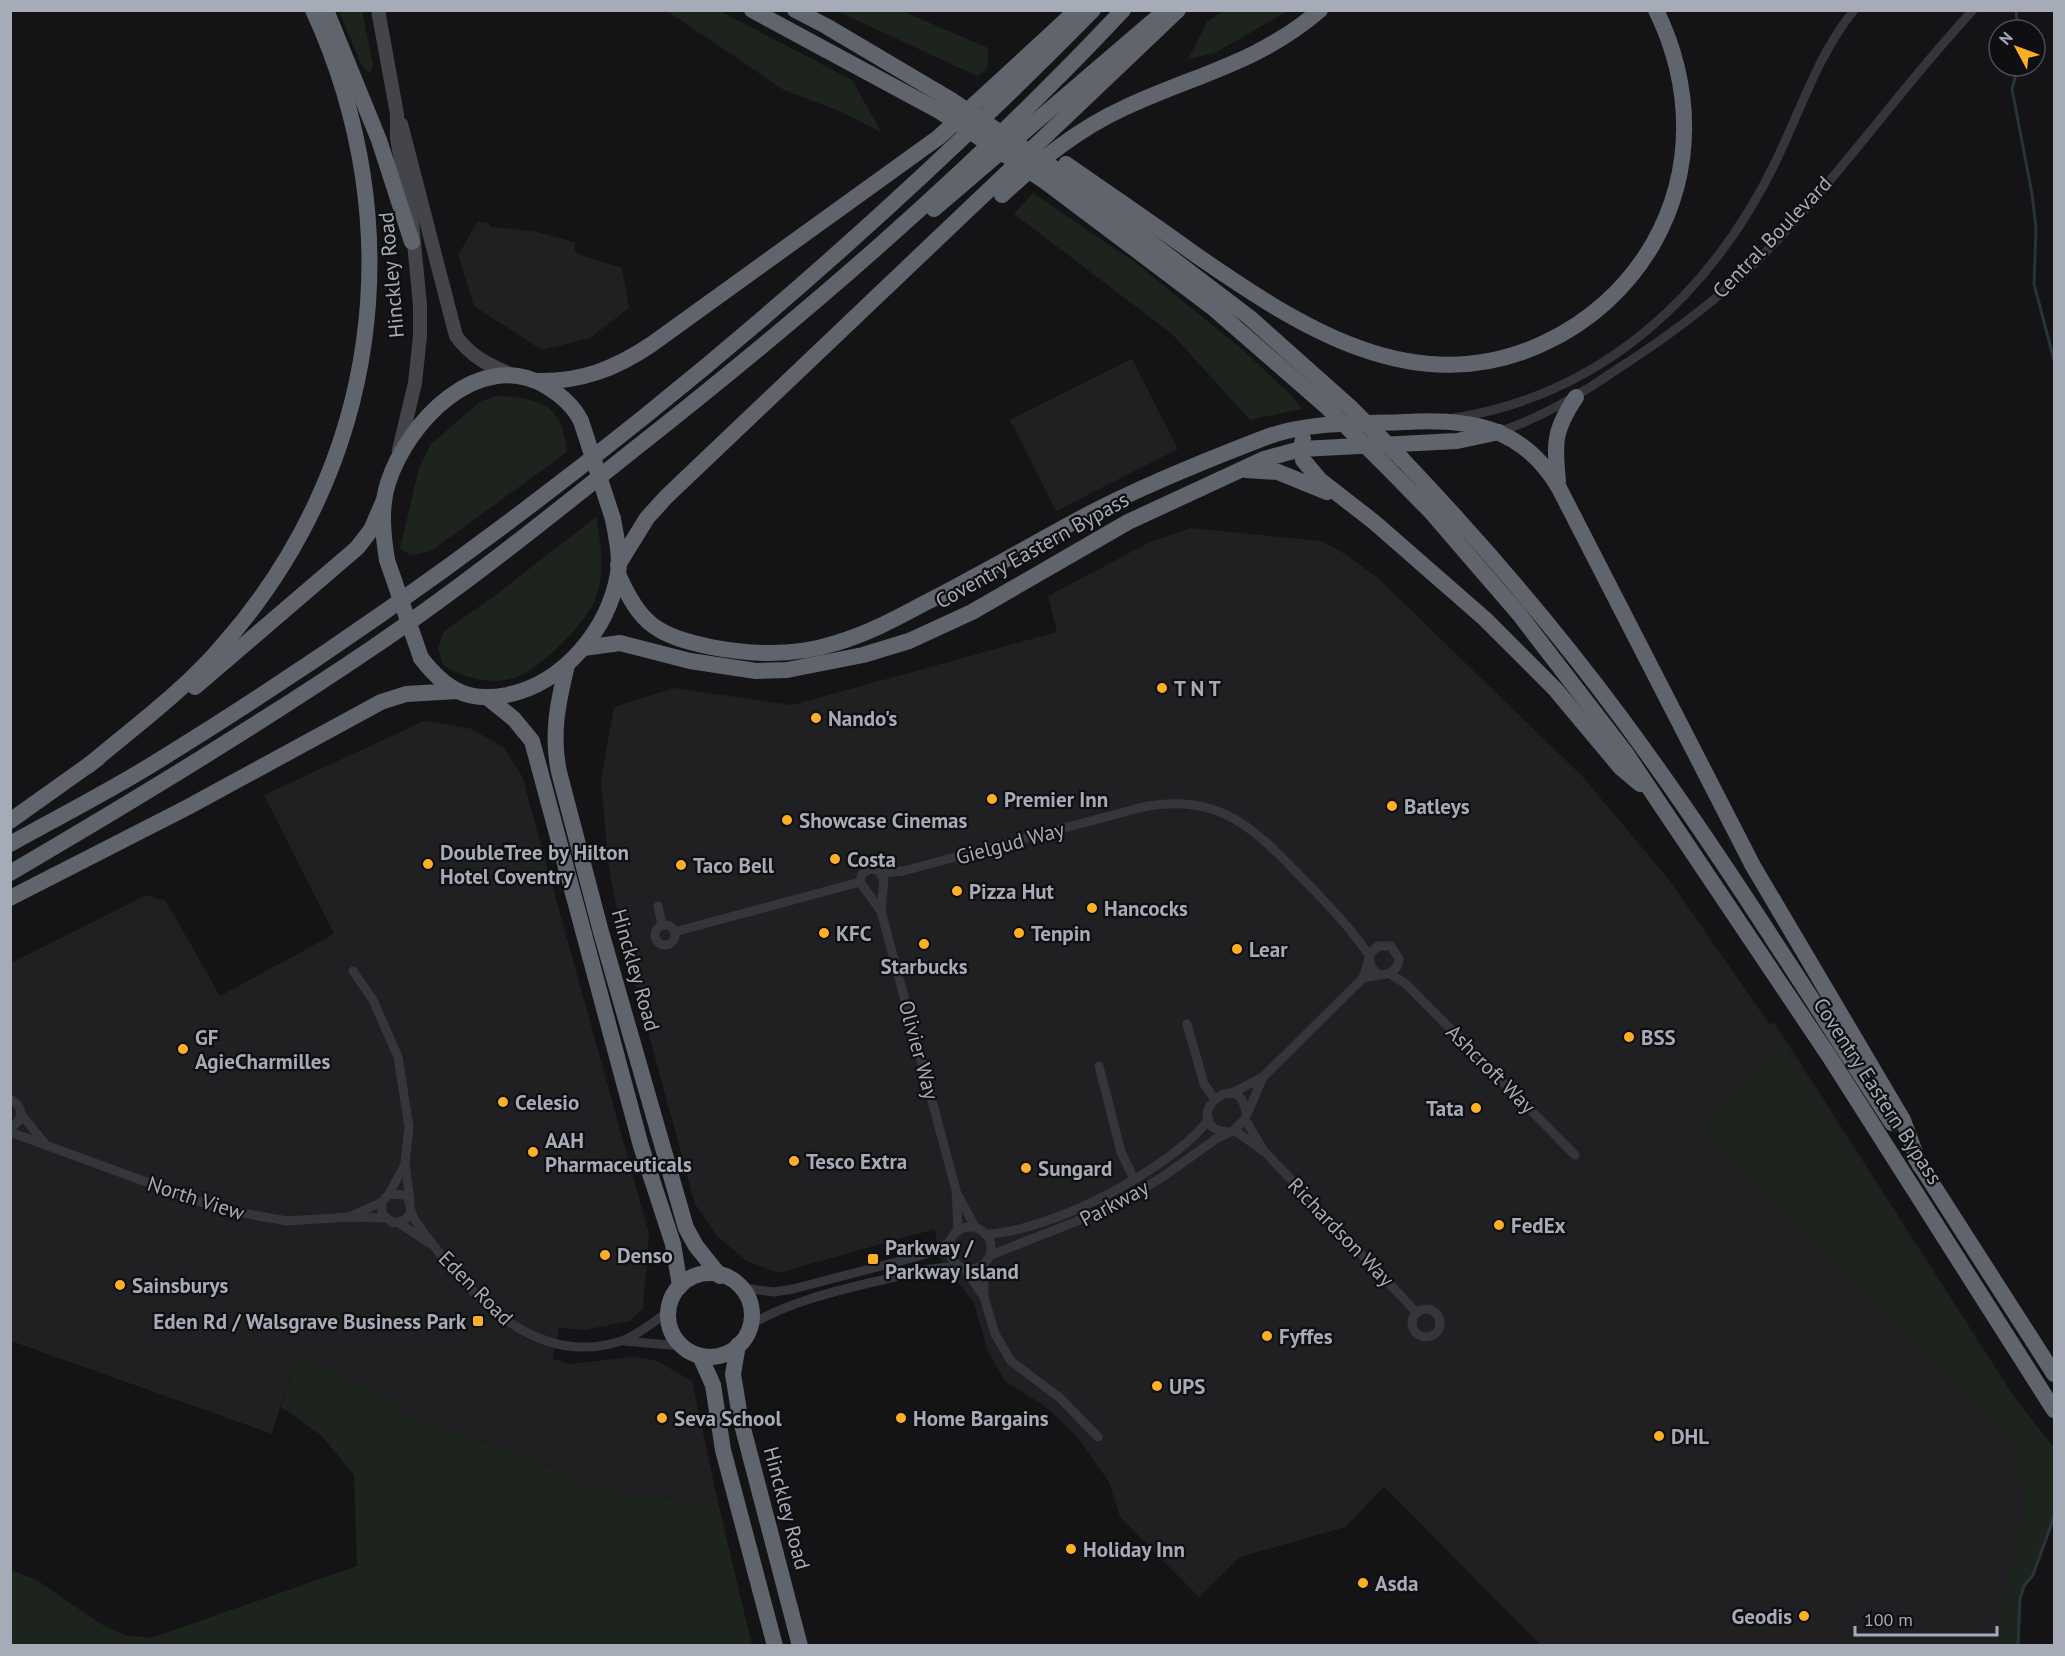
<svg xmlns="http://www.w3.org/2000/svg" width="2065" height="1656" viewBox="0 0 2065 1656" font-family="'PT Sans',sans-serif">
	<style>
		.built { fill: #202023 }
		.green { fill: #1c241d }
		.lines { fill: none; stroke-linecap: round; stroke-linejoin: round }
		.stream { stroke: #29333a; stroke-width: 3 }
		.street { stroke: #35363b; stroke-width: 9 }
		.secondary { stroke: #43454b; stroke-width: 14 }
		.highway { stroke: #60646c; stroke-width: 16 }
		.highway-bridge { stroke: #60646c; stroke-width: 16 }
		.poi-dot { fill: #fdaf25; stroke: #0f0f11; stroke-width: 2 }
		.labels { text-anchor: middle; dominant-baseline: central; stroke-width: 4.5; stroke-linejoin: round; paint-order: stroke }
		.street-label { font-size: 21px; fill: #a5abb7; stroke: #0f0f11 }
		.poi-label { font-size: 21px; font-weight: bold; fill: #a5abb7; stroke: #0f0f11; text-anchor: start }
	</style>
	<rect width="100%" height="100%" fill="#141416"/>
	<g class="built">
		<path d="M478,221L489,223L491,227L533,231L574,242L575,251L581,255L622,268L629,308L590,338L542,350L474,306L458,255Z"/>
		<path d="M1132,359L1178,449L1056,511L1010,420Z"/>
		<path d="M1191,528L1321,541L1345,554L1378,578L1583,777L1670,881L1770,1025L1774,1022L2015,1398L2054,1509L2020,1599L2012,1645H1541L1384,1487L1345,1527L1240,1557L1199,1597L1120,1517L1109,1482L1078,1438L1045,1406L1006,1382L988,1352L974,1303L939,1258L935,1229L778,1273L747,1261L718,1237L695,1204L622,936L608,862L601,780L614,707L674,688L792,705L1057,632L1048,596L1150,542Z"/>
		<path d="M424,721L472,729L503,747L522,776L649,1234L643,1308L630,1321L584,1330L559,1328L553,1359L570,1364L632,1357L655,1360L692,1381L717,1498L703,1502L595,1489L532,1458L402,1413L296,1356L272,1434L11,1341V963L146,895L166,901L220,996L334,934L264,795Z"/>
	</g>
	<g class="green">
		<path d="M339,11H362L373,65L370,73L362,66Z"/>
		<path d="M667,11H720L852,80L882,133L844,113L784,90Z"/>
		<path d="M837,11H902L988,48C989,62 990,69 977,76Z"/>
		<path d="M1223,11V10L1288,11L1215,53L1188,59L1207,22Z"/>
		<path d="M1033,193L1136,263L1244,351L1292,396L1302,409L1250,420L1171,333L1014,214Z"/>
		<path d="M497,396C541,398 562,404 567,452L431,551L411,555L400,549L419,468L431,444L481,401Z"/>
		<path d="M596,517C601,546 605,565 597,594C590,620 540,670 514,678C490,685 463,678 443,665L438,649L444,631L493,597Z"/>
		<path d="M1782,1041L2015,1398L2054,1448V1517L2033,1575L2024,1586L2020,1599L2018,1645H2000L2004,1596L2026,1506L2010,1440L1697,1130Z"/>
		<path d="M296,1355L399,1401L402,1413L532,1458L595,1489L703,1502L717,1498L752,1645H11V1570L37,1580L99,1623L124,1635L151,1638L357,1566L354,1475L321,1435L281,1407Z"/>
	</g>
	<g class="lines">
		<g class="stream">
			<path d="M2016,10L2018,30"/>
			<path d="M2018,66L2012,89L2032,194L2036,228L2034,284L2054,360"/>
			<path d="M2018,1646L2020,1599L2024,1586L2033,1575L2054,1517"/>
		</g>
		<g class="street">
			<path d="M1454,418C1602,395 1711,294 1775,163C1800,112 1817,56 1854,10"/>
			<path d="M1499,432C1543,417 1581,394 1619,368C1661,341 1702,311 1739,278C1826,197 1892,97 1973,10"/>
			<path d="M881,873L903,871L1143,807C1220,793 1253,827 1303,879C1327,903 1350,927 1369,955"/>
			<path d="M658,906L662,925"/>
			<path d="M881,911L860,882L862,874L870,869L878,870L884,879L881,911L956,1190L958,1230"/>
			<circle cx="665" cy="935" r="10"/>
			<path d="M674,932L860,882"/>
			<path d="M353,971L373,1000L398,1057L409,1127L405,1163L410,1200"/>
			<path d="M1390,974L1406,984L1575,1155"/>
			<path d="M1363,978C1378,974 1397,978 1399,959L1391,946H1378L1369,955L1371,967L1378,974"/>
			<path d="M1187,1024L1204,1084L1214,1098"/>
			<path d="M1099,1066L1121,1152L1134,1179"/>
			<path d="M1230,1094L1263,1077L1363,978L1369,959"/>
			<path d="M10,1099C24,1106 24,1120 10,1128"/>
			<path d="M21,1114L46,1145"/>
			<path d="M1245,1119L1262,1148"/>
			<path d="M1234,1130L1265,1152L1417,1313"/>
			<path d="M10,1132L220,1209L287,1221L349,1217L385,1218"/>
			<path d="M1228,1132C1175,1126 1238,1061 1246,1113"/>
			<path d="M389,1194L405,1164"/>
			<path d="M958,1195L975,1227"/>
			<path d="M411,1212L405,1220L393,1223L382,1214V1202L389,1194L405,1195C411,1201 409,1204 411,1211C414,1222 427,1237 434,1246C479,1305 541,1367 621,1341C637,1336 654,1321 668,1312"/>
			<path d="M351,1216L382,1202"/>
			<path d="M399,1223L429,1243"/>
			<circle cx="970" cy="1248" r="21"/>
			<path d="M985,1234C1048,1233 1172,1169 1209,1119"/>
			<path d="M991,1255L1110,1208L1161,1178L1216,1139L1234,1130L1245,1119L1263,1077"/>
			<path d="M965,1269L984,1297L995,1334L1011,1361L1060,1398L1098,1437"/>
			<path d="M743,1288L774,1292L793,1289L927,1254L950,1242"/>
			<path d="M984,1297V1265"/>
			<circle cx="1426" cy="1323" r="14"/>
			<path d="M750,1325C787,1303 831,1292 873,1282C902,1276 928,1266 959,1267"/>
			<path d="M624,1341L682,1346"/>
		</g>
		<g class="secondary">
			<path d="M378,10L397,114V138L412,222L420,305V336L415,383L399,450"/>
			<path d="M401,124L456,336C471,357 490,366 513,375"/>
		</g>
		<g class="highway">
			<path d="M326,10L379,140L412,242"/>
			<path d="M752,10L941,112"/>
			<path d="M795,10L826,26L951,100"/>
			<path d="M1066,164C1109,194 1153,224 1196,255C1299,326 1416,404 1544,343C1590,322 1628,287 1653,244C1695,170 1693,86 1656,10"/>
			<path d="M1058,172L1249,317L1350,407"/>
			<path d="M1046,182L1212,307L1328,408"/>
			<path d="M1002,195C1039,161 1078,129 1124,108C1194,75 1259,63 1320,10"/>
			<path d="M934,209L1160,15"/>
			<path d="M537,381C581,382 615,369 652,344L939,137L1077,10"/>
			<path d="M1303,439L1301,449L1303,460L1320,480L1374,522L1485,619L1555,689L1621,768L1640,784"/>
			<path d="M1402,459C1479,540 1553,626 1619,715C1717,847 1803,987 1892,1123"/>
			<path d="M1383,463L1432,513L1519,614L1625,752L1829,1056L2054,1410"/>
			<path d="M1246,470L1278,472L1327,492"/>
			<path d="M1558,481C1554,442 1554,430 1576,397"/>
			<path d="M387,560C383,535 380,508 388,483C407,423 478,347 546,386C561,395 573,405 581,421"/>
			<path d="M618,565L647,518L666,497L1178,10"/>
			<path d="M618,574C641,625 656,635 711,647C752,655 796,656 836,643C867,634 895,619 923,604C978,576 1031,545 1085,516C1142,486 1204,461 1264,438C1308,421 1358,424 1405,422C1471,418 1523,427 1559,488L1753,866L1903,1120L1920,1166"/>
			<path d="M583,648L620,643L690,661L756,671L787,670L863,655L909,641L972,612L1128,522L1264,459L1301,449L1457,441L1499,432"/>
			<path d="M421,658C431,671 443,684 458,691C474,699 491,698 507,695C564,683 608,630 618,574C621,557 616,536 613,519"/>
			<path d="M567,665C558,702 551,735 559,772L601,932L686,1228L696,1246L720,1276"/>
			<path d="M195,687L357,548L371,530L384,500"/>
			<path d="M488,698L514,719L532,741L641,1146L673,1244L680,1286"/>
			<path d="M88,766C134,727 184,691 223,645C380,466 412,226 313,10"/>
			<path d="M10,821L97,759"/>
			<path d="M10,844C60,816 112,790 161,759C501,549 812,295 1093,10"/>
			<path d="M10,873C133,801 254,728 372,648C462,587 547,519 632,451C805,315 972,171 1123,10"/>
			<path d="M10,898L188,807L381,702L406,694L458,691"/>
			<path d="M1915,1157L2054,1374"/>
			<circle cx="710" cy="1315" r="42"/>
			<path d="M738,1345L733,1374L740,1417L800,1646"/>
			<path d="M700,1356L713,1385L723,1450L775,1646"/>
		</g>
		<g class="highway-bridge">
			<path d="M951,100L1058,171"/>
			<path d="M941,112L1046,182"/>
			<path d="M1350,407L1402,459"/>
			<path d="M1328,408L1383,463"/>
			<path d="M581,421L613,519"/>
			<path d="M387,560L421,658"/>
		</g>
	</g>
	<g class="poi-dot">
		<circle cx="1162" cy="688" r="6"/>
		<circle cx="816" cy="718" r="6"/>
		<circle cx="992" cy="799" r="6"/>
		<circle cx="1392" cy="806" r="6"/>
		<circle cx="787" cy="820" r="6"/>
		<circle cx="835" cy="859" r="6"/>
		<circle cx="428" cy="864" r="6"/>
		<circle cx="681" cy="865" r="6"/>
		<circle cx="957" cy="891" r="6"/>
		<circle cx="1092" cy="908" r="6"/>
		<circle cx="824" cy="933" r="6"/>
		<circle cx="1019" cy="933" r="6"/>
		<circle cx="924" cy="944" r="6"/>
		<circle cx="1237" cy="949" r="6"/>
		<circle cx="1629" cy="1037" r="6"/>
		<circle cx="183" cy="1049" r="6"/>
		<circle cx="503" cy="1102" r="6"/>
		<circle cx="1476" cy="1108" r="6"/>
		<circle cx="533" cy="1152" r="6"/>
		<circle cx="794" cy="1161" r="6"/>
		<circle cx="1026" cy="1168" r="6"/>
		<circle cx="1499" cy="1225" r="6"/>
		<circle cx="605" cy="1255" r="6"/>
		<rect x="867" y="1253" width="12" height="12" rx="3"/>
		<circle cx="120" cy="1285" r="6"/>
		<rect x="472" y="1315" width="12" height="12" rx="3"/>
		<circle cx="1267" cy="1336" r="6"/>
		<circle cx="1157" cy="1386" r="6"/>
		<circle cx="662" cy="1418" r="6"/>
		<circle cx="901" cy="1418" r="6"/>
		<circle cx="1659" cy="1436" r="6"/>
		<circle cx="1071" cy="1549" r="6"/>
		<circle cx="1363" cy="1583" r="6"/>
		<circle cx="1804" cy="1616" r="6"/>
	</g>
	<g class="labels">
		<g class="street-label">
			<text transform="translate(1772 237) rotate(-46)">Central Boulevard</text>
			<text transform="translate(391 275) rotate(-95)">Hinckley Road</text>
			<text transform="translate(1032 550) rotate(-29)">Coventry Eastern Bypass</text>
			<text transform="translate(1010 843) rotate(-15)">Gielgud Way</text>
			<text transform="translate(636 970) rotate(74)">Hinckley Road</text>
			<text transform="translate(919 1050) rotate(75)">Olivier Way</text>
			<text transform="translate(1491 1069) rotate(45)">Ashcroft Way</text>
			<text transform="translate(1878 1091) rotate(57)">Coventry Eastern Bypass</text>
			<text transform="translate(196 1198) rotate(18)">North View</text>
			<text transform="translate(1114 1203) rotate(-28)">Parkway</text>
			<text transform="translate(1341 1232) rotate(46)">Richardson Way</text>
			<text transform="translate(476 1288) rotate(45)">Eden Road</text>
			<text transform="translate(787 1508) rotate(75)">Hinckley Road</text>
		</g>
		<g class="poi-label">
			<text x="1174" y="688">T N T</text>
			<text x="828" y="718">Nando's</text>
			<text x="1004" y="799">Premier Inn</text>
			<text x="1404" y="806">Batleys</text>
			<text x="799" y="820">Showcase Cinemas</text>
			<text x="440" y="852">DoubleTree by Hilton<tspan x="440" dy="24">Hotel Coventry</tspan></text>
			<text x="847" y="859">Costa</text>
			<text x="693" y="865">Taco Bell</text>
			<text x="969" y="891">Pizza Hut</text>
			<text x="1104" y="908">Hancocks</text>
			<text x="836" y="933">KFC</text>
			<text x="1031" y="933">Tenpin</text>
			<text x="1249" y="949">Lear</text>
			<text x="924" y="966" text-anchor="middle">Starbucks</text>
			<text x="195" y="1037">GF<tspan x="195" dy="24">AgieCharmilles</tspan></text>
			<text x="1641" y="1037">BSS</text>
			<text x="515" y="1102">Celesio</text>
			<text x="1464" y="1108" text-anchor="end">Tata</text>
			<text x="545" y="1140">AAH<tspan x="545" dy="24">Pharmaceuticals</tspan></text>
			<text x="806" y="1161">Tesco Extra</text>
			<text x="1038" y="1168">Sungard</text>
			<text x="1511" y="1225">FedEx</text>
			<text x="885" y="1247">Parkway /<tspan x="885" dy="24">Parkway Island</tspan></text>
			<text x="617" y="1255">Denso</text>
			<text x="132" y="1285">Sainsburys</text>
			<text x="466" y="1321" text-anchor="end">Eden Rd / Walsgrave Business Park</text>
			<text x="1279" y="1336">Fyffes</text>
			<text x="1169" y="1386">UPS</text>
			<text x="674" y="1418">Seva School</text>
			<text x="913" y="1418">Home Bargains</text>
			<text x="1671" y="1436">DHL</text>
			<text x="1083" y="1549">Holiday Inn</text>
			<text x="1375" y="1583">Asda</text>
			<text x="1792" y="1616" text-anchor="end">Geodis</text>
		</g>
	</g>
	<rect width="2065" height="1656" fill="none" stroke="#a5abb7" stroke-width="24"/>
	<g transform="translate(2017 48) rotate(311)"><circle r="28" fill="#0f0f11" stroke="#4b4d53" stroke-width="1.5"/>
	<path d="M0-4.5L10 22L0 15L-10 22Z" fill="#fdaf25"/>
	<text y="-9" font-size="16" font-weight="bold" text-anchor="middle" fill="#a5abb7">N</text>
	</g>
	<path d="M1855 1626v9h142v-9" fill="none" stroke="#a5abb7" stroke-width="3"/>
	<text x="1864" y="1626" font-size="18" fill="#a5abb7" stroke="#0f0f11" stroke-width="4.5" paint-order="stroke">100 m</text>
</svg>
